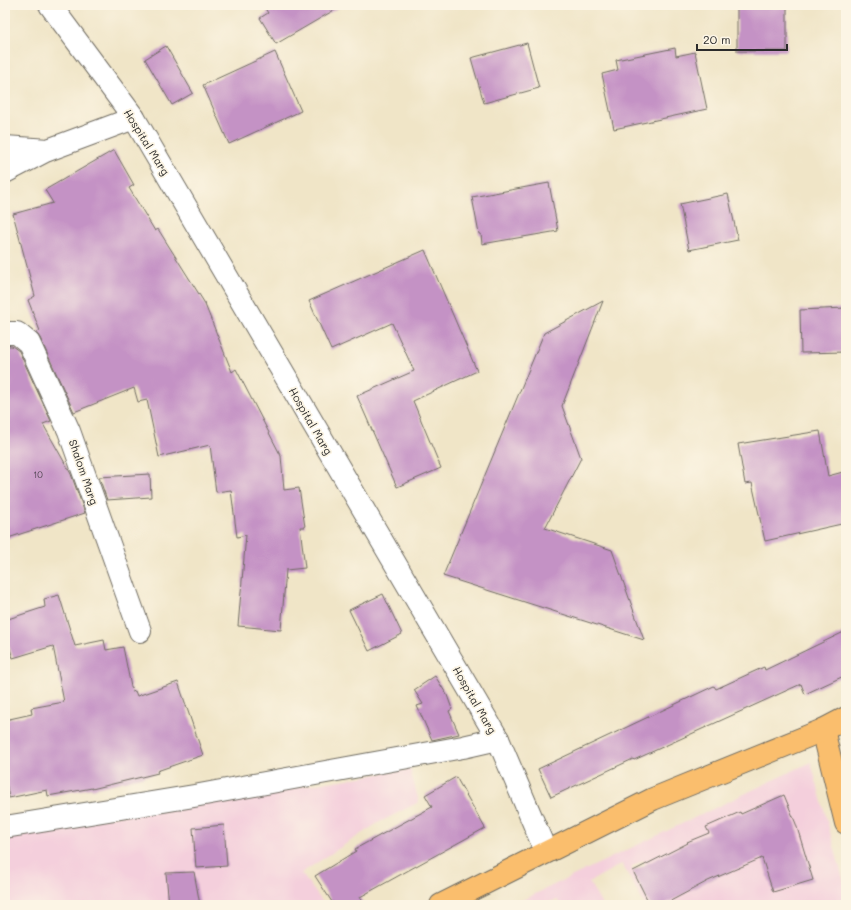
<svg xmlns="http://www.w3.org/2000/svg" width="851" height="910" viewBox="0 0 851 910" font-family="Mali,sans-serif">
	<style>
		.built { fill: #f4cfdc; fill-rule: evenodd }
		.building { fill: #c492c5 }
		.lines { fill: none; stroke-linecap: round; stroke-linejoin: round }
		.minor-casing { stroke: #706c62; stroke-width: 24 }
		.major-casing { stroke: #706c62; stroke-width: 24 }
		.minor { stroke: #fff; stroke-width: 22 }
		.major { stroke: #fabe6d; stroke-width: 22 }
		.labels { text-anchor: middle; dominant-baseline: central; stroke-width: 3.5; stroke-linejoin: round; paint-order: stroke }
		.number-label { font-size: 9px; fill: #514552 }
		.street-label { font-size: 11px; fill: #2b2b2b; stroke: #fcf5e5 }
	</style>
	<rect width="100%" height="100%" fill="#fcf5e5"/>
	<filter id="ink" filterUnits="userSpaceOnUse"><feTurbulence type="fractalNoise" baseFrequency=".025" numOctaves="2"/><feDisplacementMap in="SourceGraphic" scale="8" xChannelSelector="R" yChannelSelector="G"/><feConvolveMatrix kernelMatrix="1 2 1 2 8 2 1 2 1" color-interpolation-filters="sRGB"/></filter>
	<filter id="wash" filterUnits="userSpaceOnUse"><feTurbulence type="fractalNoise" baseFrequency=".012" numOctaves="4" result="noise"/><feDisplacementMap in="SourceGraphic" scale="16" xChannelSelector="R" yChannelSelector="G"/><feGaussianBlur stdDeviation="0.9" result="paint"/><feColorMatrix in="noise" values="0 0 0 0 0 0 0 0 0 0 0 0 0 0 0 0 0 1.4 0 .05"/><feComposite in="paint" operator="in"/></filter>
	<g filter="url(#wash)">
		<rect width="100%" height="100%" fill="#f0e5c7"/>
		<g class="built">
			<path d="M811,762L846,890V905H655L664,900L643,860L631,867L650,905H645L622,864L589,882L602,905H559L558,900L538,904V905H512ZM784,795L799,831L759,848L743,813ZM740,812L756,852L737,860L721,820ZM706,827L733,854L720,860ZM708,833L725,874L704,883L688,842ZM682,846L702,884L669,902L649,863ZM803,847L813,880L773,892L763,859Z"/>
			<path d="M410,769L419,802L378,823L301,873L325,905H5V834Z"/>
		</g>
		<g id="blocks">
			<g class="building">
				<path d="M263,5H343L276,44L260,18L268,13Z"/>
				<rect x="737" y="5" width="50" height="46"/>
				<path d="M527,43L539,88L484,103L471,58Z"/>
				<path d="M166,46L193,93L172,105L145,59Z"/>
				<path d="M675,48L676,56L695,52L707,109L614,129L602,74L618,70L616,60Z"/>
				<path d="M275,52L301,111L229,144L203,85Z"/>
				<path d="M114,150L134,185L129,188L155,231L158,229L204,302L232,372L236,369L281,456L284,490L299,488L305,527H300L305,568L286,570L281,630L238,626L246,535L237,537L231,490L216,492L210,445L159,457L147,400L138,402L134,388L74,412L40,338L36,332L40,331L28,300L35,296L13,214L53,203L45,190Z"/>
				<path d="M549,183L558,231L482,244L481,234H479L472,197Z"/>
				<path d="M728,194L738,240L689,250L680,204Z"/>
				<path d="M425,250L477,371L413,401L441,468L397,487L357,396L414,371L392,323L331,350L309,301Z"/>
				<path d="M603,301L562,406L581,458L545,528L612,550L644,640L443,576L544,333Z"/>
				<path d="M846,308V352L801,353L800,310Z"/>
				<path d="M5,346H12L19,351L51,421L43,424L71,474L85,513L5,539Z"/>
				<path d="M820,431L828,476L843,472L846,485V523L765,541L752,483L745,484L738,444Z"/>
				<path d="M150,474L151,497L107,500L99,477Z"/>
				<path d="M383,594L402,634L369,651L349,610Z"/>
				<path d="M59,595L75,646L104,640L106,650L123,647L132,692L135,691L137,696L178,682L203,755L157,771L158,773L92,789V788L48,796L47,790L9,798L5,777V720L32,714L31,708L64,702L53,646L13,658L5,634V620L45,607L44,599Z"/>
				<path d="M846,631V675L805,694L801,684L634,760L633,759L551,797L538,769L714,686L716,689L764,667L765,670Z"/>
				<path d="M435,676L447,695L452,709L449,711L459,734L432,740L417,706L423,704L414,690Z"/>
				<path d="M456,777L485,828L360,897L365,905H334L315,876L356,851L355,849L432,807L425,795Z"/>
				<path d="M784,795L796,824L813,880L773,892L762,858L708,881L663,905H650L633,871L688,843L687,842L709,833L706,827L740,812L741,814Z"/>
				<path d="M224,825L227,866L196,868L193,828Z"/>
				<path d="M194,872L200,905H169L166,873Z"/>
			</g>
		</g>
	</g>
	<g filter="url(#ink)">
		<use href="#blocks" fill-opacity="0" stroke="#706c62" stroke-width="1"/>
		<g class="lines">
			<defs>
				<g id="minor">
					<path d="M50,5L134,118L498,739L546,852"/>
					<path d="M5,147L48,150L134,118"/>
					<path d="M5,172L47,150"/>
					<path d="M5,333H17L29,343L69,431L140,631"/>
					<path d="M5,827L194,796L463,747L498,739"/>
				</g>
				<g id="major">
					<path d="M823,730L846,823"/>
					<path d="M441,905L653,799L823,730L846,718"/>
				</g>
			</defs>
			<use href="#minor" class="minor-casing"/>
			<use href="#major" class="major-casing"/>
			<use href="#minor" class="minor"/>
			<use href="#major" class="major"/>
		</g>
	</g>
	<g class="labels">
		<g class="number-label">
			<text x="38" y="474">10</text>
		</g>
		<g class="street-label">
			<text transform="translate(147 142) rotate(58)">Hospital Marg</text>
			<text transform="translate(311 421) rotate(60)">Hospital Marg</text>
			<text transform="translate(84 472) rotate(71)">Shalom Marg</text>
			<text transform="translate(475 700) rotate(60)">Hospital Marg</text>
		</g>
	</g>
	<rect width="851" height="910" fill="none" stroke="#fcf5e5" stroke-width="20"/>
	<path d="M697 44v6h90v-6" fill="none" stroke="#2b2b2b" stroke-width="2"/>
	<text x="703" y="44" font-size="12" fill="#2b2b2b" stroke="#fcf5e5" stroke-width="3" paint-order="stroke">20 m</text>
</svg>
